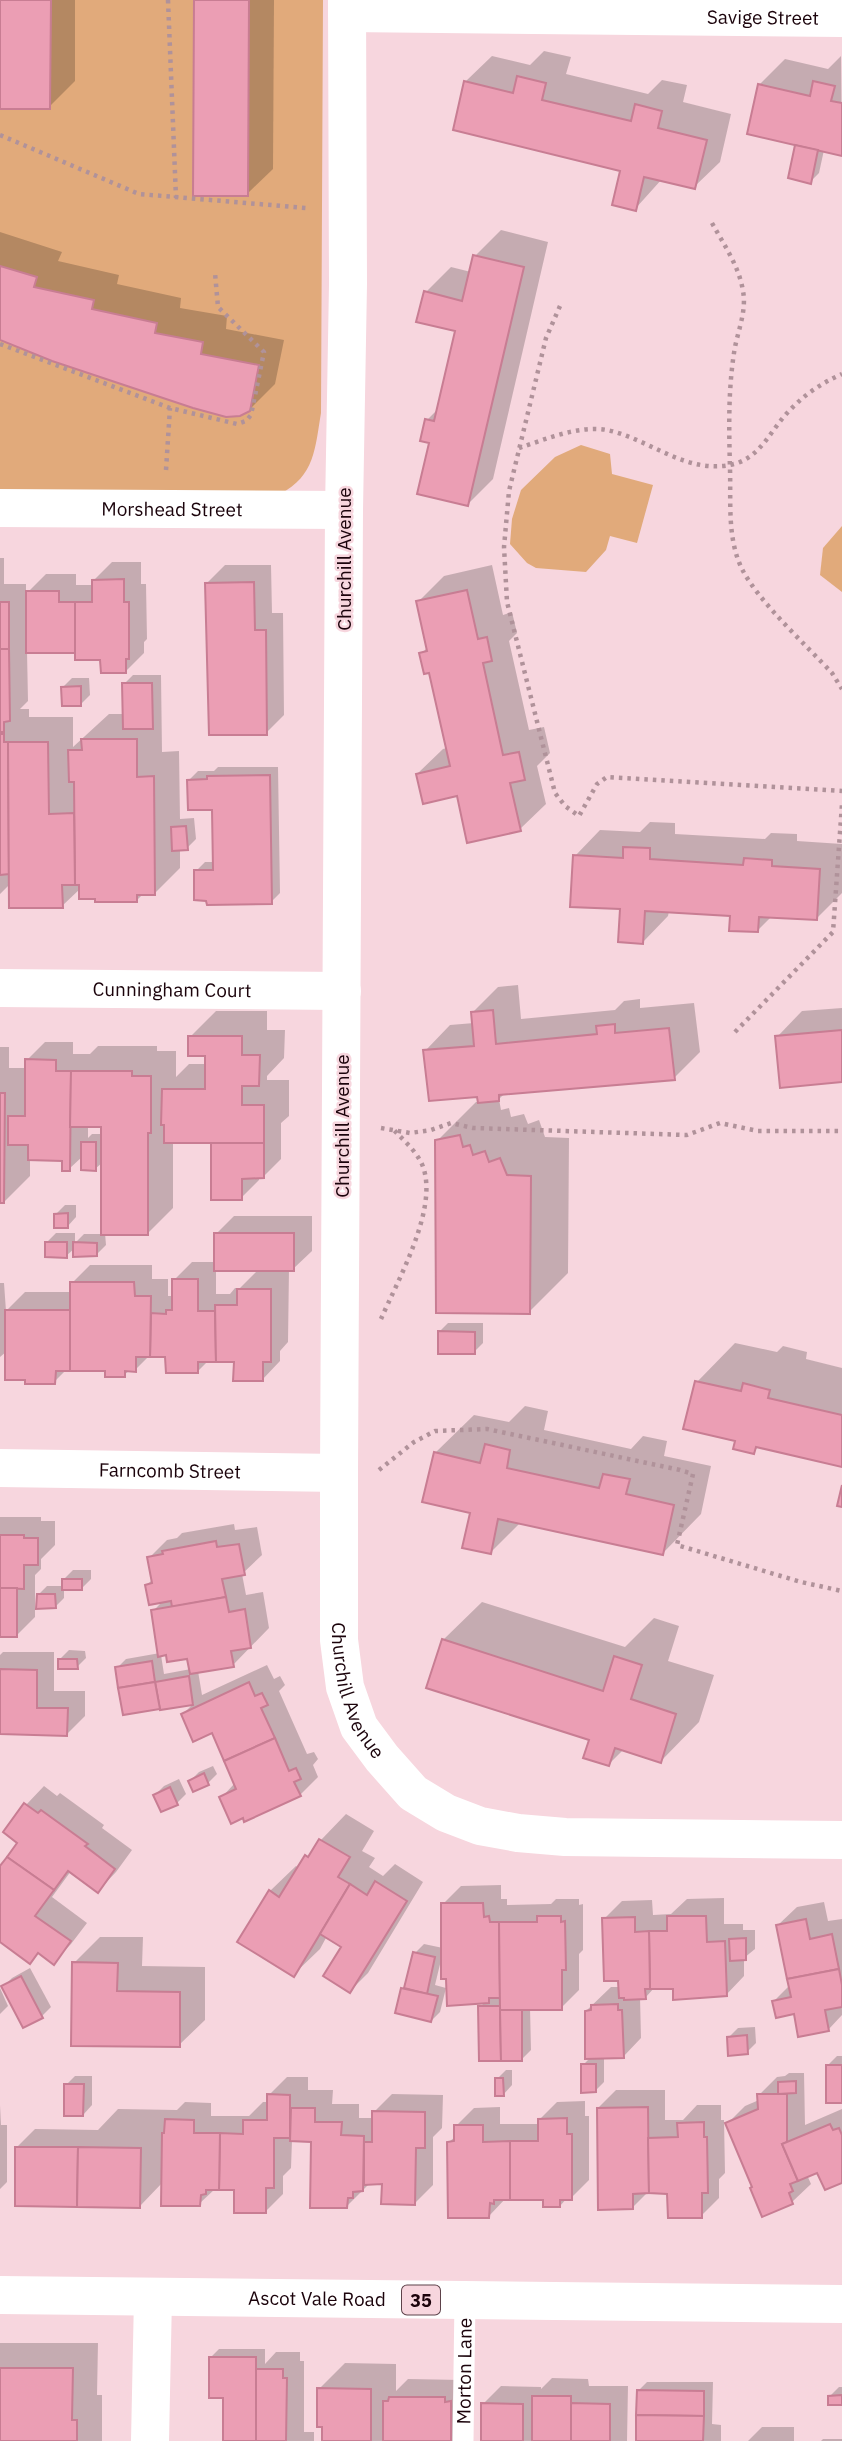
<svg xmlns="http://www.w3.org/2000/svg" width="842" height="2441" viewBox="0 0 842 2441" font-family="'IBM Plex Sans',sans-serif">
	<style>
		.green { fill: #e1aa7b }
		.shadow { fill: #0003; fill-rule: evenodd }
		.building { fill: #eb9eb4; stroke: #c87d93; stroke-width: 2 }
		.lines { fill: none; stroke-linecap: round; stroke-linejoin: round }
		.path { stroke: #b0929a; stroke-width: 4.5; stroke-dasharray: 3.5 5; stroke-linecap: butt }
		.service { stroke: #fff; stroke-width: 21 }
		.minor { stroke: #fff; stroke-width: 38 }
		.primary { stroke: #fff; stroke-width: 38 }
		.labels { text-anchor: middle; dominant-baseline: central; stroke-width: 5; stroke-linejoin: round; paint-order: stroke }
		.shield { fill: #f7d6de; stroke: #5d424a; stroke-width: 2 }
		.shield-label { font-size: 18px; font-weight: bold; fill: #1b030b }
		.street-label { font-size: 19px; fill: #1b030b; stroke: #f7d6de }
	</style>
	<rect width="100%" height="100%" fill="#f7d6de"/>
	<g class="green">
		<path d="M0,0H323L321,413C315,448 315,476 280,494L0,490Z"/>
		<path d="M581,445L610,454L612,474L653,485L637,543L610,536L606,550L586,572L536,568L527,563L510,544L512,519L521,490L555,457Z"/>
		<path d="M842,526V592L820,575L823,548Z"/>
	</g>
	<g class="shadow">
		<path d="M0,0H75V81L49,107H0Z"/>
		<path d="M196,0H274L273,169L247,194Z"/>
		<path d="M544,51L571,57L566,74L648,94L662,80L687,85L683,102L731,114L720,162L694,187L662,179L635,209L622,170L455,129L466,81L492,56L530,65Z"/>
		<path d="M841,56L842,154L824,150L819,173L810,182L797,144L760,84L785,59L828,69Z"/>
		<path d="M501,230L548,242L493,479L468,504L431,442L427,420L439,408L457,329L426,292L451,267L471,272L475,256Z"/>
		<path d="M0,232L62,252L58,261L119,275L117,284L181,298L180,308L227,316L226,329L284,340L275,384L249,410L0,338Z"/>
		<path d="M0,558H4V584H26V594L46,574H76V585H94V580L112,562H141V584H146L147,639L144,642V653L126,671L102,658L77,651H27L28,701L20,709H29V717H73V747L109,714H124V684L133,675H161L162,752L179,751L180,819L194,818L196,839L187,848L180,849V868L154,894H143L137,900L96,897L81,888L62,906L11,883L0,894Z"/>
		<path d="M225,565H271L272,613H283L284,715L266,733L207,583Z"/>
		<path d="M492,565L503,615L512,612L517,633L509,641L529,730L544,727L550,753L537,766L546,804L520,829L458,794L417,774L443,749L447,748L430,671L421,654L428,647L418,602L444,576Z"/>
		<path d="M72,678H89L90,695L81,704L63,687Z"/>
		<path d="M218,767H278L280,893L271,902L196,871L205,862H215L214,808L189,780L198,771H214Z"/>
		<path d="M650,822L675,823V834L765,839L771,833L797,834V841L842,844V893L816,919L772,916L757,931L732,914L669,911L668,916L643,942L622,908L575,856L600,830L640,832Z"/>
		<path d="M518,985L521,1019L615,1010L624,1001L640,999V1008L694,1003L700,1052L674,1078L505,1093L499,1099L501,1110L509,1108L511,1117L524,1114L528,1124L539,1120L545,1137L569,1138L568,1273L529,1312L437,1141L476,1102H479V1095L425,1051L450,1025L474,1023L472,1013L498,987Z"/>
		<path d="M842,1008V1080L777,1037L802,1011Z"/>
		<path d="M216,1011H267V1030H285L284,1058L267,1076V1080H289V1116L281,1123V1159L263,1177H259V1180L241,1198L215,1141H173V1208L147,1234L105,1233L106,1245L96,1255L75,1248L66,1256L47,1242L56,1233H75V1243L84,1234H103V1162L95,1169L83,1156L69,1169L63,1159H30V1176L4,1202H0V1047H9V1068H27V1060L45,1042H73V1054H90L98,1046H157V1051H176V1077L189,1064H207V1054L190,1037ZM88,1126H102V1134H92L88,1138Z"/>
		<path d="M65,1205H76V1217L67,1227L56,1214Z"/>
		<path d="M234,1216H312V1251L293,1269H289L288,1342L280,1351V1361L262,1380L235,1360H209L198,1371L167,1356H149L135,1370H130L124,1375L106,1369H67L54,1382L7,1351L0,1357V1374V1283H4L6,1311L25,1292H72V1283L90,1265H152V1279H168V1296H174V1280L192,1262H216V1234ZM216,1269H259L240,1288H235L230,1294H216Z"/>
		<path d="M448,1323H483V1343L474,1352L439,1332Z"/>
		<path d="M735,1343L777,1352L783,1346L807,1352L806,1359L842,1368V1465L759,1446L753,1452L737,1440L697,1382Z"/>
		<path d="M525,1406L548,1411L544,1430L631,1449L643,1436L667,1441L664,1456L711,1466L701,1514L663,1553L521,1522L490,1553L472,1511L435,1453L474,1415L509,1422Z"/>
		<path d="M0,1517H41V1521H55V1545L41,1559V1569L35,1575V1617L17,1635H0Z"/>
		<path d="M234,1524L235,1530L257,1527L262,1555L242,1574L246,1595L263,1592L269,1628L233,1665L198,1671L202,1695L267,1665L274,1679L280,1676L285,1685L279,1691L307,1754L314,1752L318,1759L313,1765L318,1777L300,1795L221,1798L235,1783L212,1731L183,1714L194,1703L125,1713L117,1668L126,1659L160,1653L153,1611L163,1601L147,1585L153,1579L149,1558L167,1540L177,1538L182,1533ZM168,1653L189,1657L191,1669L164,1674L161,1655Z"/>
		<path d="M73,1570H91V1579L82,1588H64V1598L55,1607L38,1595L47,1586H64V1579Z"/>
		<path d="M482,1602L625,1647L654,1618L679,1626L668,1661L714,1675L699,1722L661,1761L624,1749L609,1764L591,1739L443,1640Z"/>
		<path d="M69,1650L85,1651L86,1658L77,1667L60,1659Z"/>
		<path d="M3,1652H54V1691H85V1716L67,1734L0,1732V1655Z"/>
		<path d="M213,1766L217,1774L208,1783L190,1781L199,1772Z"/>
		<path d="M179,1779L186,1794L177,1803L155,1795L164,1786Z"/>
		<path d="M44,1786L57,1796L60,1793L104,1825L102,1828L132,1850L116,1872L98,1891L71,1871L52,1897L87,1923L71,1944L53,1962L40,1952L30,1962L0,1940V1870L20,1842L26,1805Z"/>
		<path d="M346,1814L374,1831L362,1851L375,1858L369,1867L383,1876L395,1864L423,1882L368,1973L350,1991L344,1946L327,1936L320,1949L294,1974L270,1891L296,1866L299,1868L321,1840Z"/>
		<path d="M501,1885V1899H507V1905L551,1904L556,1899H579V1905L583,1904V1950L579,1954V1990L561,2008H530L531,2050L522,2059L480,2007L485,2002L448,1977L442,1956L435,1985L446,1988L440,2012L431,2021L403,1989L407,1985L415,1953L424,1944L443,1948V1904L461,1886Z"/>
		<path d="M724,1898V1924H743V1930H755V1949L744,1958V1976L726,1995L655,1987L645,1998L640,1997L641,2038L623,2057H604V2082L595,2091L583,2065L591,2057L586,2011L611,1987H620L604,1919L622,1901L652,1900L653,1915L671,1914L687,1899Z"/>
		<path d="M824,1902L828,1921L842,1919V2015L828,2030L774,2001L790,1985L778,1925L797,1907Z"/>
		<path d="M100,1937H143L142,1966L205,1967V2020L179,2045L74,1963Z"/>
		<path d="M30,1968L51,2007L42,2016L3,1987L12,1978Z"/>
		<path d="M0,1988L8,2006L0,2014Z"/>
		<path d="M755,2027L756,2043L747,2052L729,2037L738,2028Z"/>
		<path d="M837,2056H842V2101L828,2065Z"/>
		<path d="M506,2070H512V2085L503,2095L497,2079Z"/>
		<path d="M789,2073H804L805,2125L842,2109V2181L818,2170L807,2175L811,2184L792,2202L763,2215L754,2187L727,2124L745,2106L759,2100V2095L777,2077L785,2076Z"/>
		<path d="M75,2076H92V2105L83,2115L66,2085Z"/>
		<path d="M287,2077H308V2090H333L332,2104H359V2118H374V2112L392,2094L443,2095L442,2128L433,2137V2185L415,2203L383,2183H370L347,2206L313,2140H292L291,2168L283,2176V2194L265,2212L236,2188H216L199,2204L163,2182L140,2206L17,2147L35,2129L98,2130L118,2109L177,2110L185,2102L211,2103V2116H249L263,2102H269V2095Z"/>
		<path d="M616,2090H665V2120H683L697,2105H721V2120H724L725,2173L719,2179V2198L701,2216L669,2192H648L632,2208L598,2108Z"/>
		<path d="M585,2101V2116H589V2180L571,2198H567L560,2206L545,2198H506L489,2216L449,2142L456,2136V2126L474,2108L500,2107V2124H539V2120L557,2102Z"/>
		<path d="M0,2105L1,2125H7V2182L0,2189Z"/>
		<path d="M0,2343H98L97,2395H102V2441H0Z"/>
		<path d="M219,2349H265V2364L276,2352H300V2361H304V2432H314V2441H225V2396L210,2358Z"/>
		<path d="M345,2363L396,2364V2391L408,2379L462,2380L468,2441H324L319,2389Z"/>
		<path d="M552,2378L588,2379L589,2386H628L627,2441H482L483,2404L501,2386L541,2387V2389Z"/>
		<path d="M647,2382H713L712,2424L721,2425V2441H638V2391Z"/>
		<path d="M839,2387H842V2404L830,2396Z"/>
		<path d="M762,2427H794V2441H748Z"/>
		<path d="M823,2439H842V2441H821Z"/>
	</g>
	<g class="building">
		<path d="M0,0H51L50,109H0Z"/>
		<path d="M194,0H249L248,196H193Z"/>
		<path d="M517,76L546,83L542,100L631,121L635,104L662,111L658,128L707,140L695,189L644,177L636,211L612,205L620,171L453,130L464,81L513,93Z"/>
		<path d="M813,81L835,86L831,101L842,103V156L747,134L758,84L810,96Z"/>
		<path d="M795,145L818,150L811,184L788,178Z"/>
		<path d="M473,255L524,267L468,506L417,494L429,443L420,441L425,419L434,421L455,331L416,322L424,291L462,301Z"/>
		<path d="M0,266L37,277L34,287L94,300L92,309L157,323L155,333L203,342L201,354L259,365L250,411L240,416L226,417L193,408L52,361L0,340Z"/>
		<path d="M124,579V602H129V659H126V673H101L100,660H75V602H92V580Z"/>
		<path d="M254,582L255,630H266L267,735H209L205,583Z"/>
		<path d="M467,590L478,639L487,637L492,661L483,663L503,755L519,752L525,780L510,783L521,831L467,843L457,796L423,804L416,774L450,766L429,673L424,674L419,653L427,651L416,601Z"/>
		<path d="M26,591H59V602H75V653H26Z"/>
		<rect x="0" y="602" width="9" height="47"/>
		<path d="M0,649H9L10,721L4,722V732H0Z"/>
		<path d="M122,683H152L153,729H123Z"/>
		<path d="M81,686V706H62L61,687Z"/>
		<path d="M0,734H4V742H8L9,874L0,875Z"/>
		<path d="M81,739H137V777L154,776L155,895H137V902H95V899H79V885H75L74,782H69L68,750H82Z"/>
		<path d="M8,742H48L49,814L74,813L75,885H62L63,908H9Z"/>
		<path d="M270,775L272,904L207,905L206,901L194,900V870H213L212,810H188L187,780L207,779V776Z"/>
		<path d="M186,826L188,850L172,851L171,827Z"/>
		<path d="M623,847L650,848V859L743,865L744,858L772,860V866L820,869L817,920L759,917L758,932L729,931L730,916L645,911L643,944L618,942L620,909L570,907L573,855L623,858Z"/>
		<path d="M493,1010L496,1044L597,1034L596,1026L615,1024V1033L669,1028L675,1080L499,1095V1101L478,1103L477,1097L429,1101L423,1050L474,1046L471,1012Z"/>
		<path d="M842,1030V1082L780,1088L775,1036Z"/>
		<path d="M188,1036H242V1055H260L259,1086H242V1105H264V1143H164V1125H161L162,1089H205V1056H188Z"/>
		<path d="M25,1059L56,1060V1071H71L70,1171H62V1161L28,1160V1145H8V1116H25Z"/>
		<path d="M71,1071H132V1076H151V1133H148V1235H101V1127H70Z"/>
		<path d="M0,1093H5L4,1203H0Z"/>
		<path d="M460,1135L463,1147L470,1145L473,1155L485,1151L489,1162L500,1158L507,1175L531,1176L530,1314L436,1313L435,1140Z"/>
		<path d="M81,1142H96V1171L81,1170Z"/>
		<path d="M211,1143H264V1178L242,1179V1200H211Z"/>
		<path d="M68,1213V1228H54V1214Z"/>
		<rect x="214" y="1233" width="80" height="38"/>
		<path d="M45,1242H67V1258L45,1257Z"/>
		<path d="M73,1242L97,1243V1256L73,1257Z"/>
		<path d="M172,1279H198V1311H215L216,1362H198V1373H166L165,1357H150L151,1313L166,1314V1310H172Z"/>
		<path d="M70,1282H134L135,1296H151L150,1357H136V1372L125,1371V1377H105V1371H70Z"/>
		<path d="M237,1289H271V1362H263V1381H233L234,1362H216L215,1305H237Z"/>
		<path d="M5,1310H70V1371H56L55,1384H25V1380H5Z"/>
		<path d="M438,1331L475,1332V1354H438Z"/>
		<path d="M695,1381L741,1391L743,1383L770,1390L768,1398L842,1415V1467L756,1447L754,1454L733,1449L735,1441L683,1429Z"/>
		<path d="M485,1444L510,1450L507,1468L599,1488L603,1474L630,1479L626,1494L674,1505L663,1555L498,1519L491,1554L462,1548L470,1513L422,1502L434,1452L480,1463Z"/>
		<path d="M842,1485V1507L837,1506Z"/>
		<path d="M0,1535H24V1538H38V1565H24V1589L0,1588Z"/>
		<path d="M216,1541L217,1547L239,1544L245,1575L222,1579L226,1597L172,1607L171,1601L149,1605L145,1585L152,1583L147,1557L163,1554L162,1551Z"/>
		<rect x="62" y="1579" width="20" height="11"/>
		<rect x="0" y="1588" width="17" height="49"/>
		<path d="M37,1594H55L56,1608L36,1609Z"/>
		<path d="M226,1597L229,1612L245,1609L251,1648L231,1651L234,1667L190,1674L187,1659L167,1662L166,1655L158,1657L151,1610Z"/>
		<path d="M442,1639L603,1691L614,1656L642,1665L631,1699L676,1714L661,1763L615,1748L609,1766L583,1758L589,1740L426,1688Z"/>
		<path d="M58,1659H77L78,1669H58Z"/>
		<path d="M152,1661L155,1682L118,1688L115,1667Z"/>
		<path d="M0,1669L37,1670V1708H68L67,1736L0,1734Z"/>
		<path d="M189,1676L193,1705L160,1710L155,1682Z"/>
		<path d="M155,1682L160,1709L123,1715L118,1688Z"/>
		<path d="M249,1682L255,1696L262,1693L268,1705L261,1708L275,1738L224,1761L212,1733L193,1742L181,1714Z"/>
		<path d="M275,1738L289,1771L296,1768L301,1779L294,1782L301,1796L244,1822L243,1818L231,1824L219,1797L236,1789L224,1761Z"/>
		<path d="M204,1773L209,1785L193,1792L188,1781Z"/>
		<path d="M170,1787L178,1805L161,1812L153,1795Z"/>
		<path d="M24,1803L38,1813L41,1810L88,1844L85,1846L115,1869L98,1893L68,1871L54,1890L7,1857L17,1843L3,1832Z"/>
		<path d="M319,1839L350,1857L338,1877L350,1884L294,1977L237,1942L269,1890L279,1897L305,1855L308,1857Z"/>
		<path d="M7,1857L54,1890L35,1916L71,1941L54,1965L38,1953L30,1964L0,1942V1866Z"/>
		<path d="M375,1881L407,1901L350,1993L323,1976L341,1947L320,1934L350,1884L367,1895Z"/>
		<path d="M441,1903H483L484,1917L489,1916L490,1922H499L500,1998H489V2003L447,2006L446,1979H441Z"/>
		<path d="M537,1916H561V1922L565,1921L566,1970H562V2010H500L499,1922H537Z"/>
		<path d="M667,1916H706L707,1942L725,1941L727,1996L673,2000V1989H650L649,1931H667Z"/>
		<path d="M635,1917V1932L649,1931L650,1989H645L646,1999L624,2000V1998H619L618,1981H604L602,1918Z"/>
		<path d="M806,1919L810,1939L832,1934L839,1969L787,1979L776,1925Z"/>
		<path d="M746,1938V1960L730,1961L729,1939Z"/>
		<path d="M413,1952L435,1957L427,1994L404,1988Z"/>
		<path d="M72,1962L118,1963L117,1991L180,1992V2047L71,2046Z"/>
		<path d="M839,1969L842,1985V2007L825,2010L829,2031L798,2037L794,2014L776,2018L772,2001L791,1997L787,1979Z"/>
		<path d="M21,1976L43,2018L23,2028L1,1986Z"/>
		<path d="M401,1988L438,1996L431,2022L395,2013Z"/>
		<path d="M618,2004V2010H622L624,2058L585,2059V2011L591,2010V2005Z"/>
		<path d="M478,2006H500L501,2061H479Z"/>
		<path d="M500,2010H522V2061H501Z"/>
		<path d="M747,2035L748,2054L728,2056L727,2037Z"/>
		<path d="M581,2064H596V2092L581,2093Z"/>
		<rect x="826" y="2065" width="16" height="38"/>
		<path d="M495,2078H503L504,2096H495Z"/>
		<path d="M796,2081V2093L778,2094V2082Z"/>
		<path d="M64,2084H84L83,2116H64Z"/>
		<path d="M267,2094L290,2095V2138H274V2188H266V2213H234V2190H219L220,2133L243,2134V2120H267Z"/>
		<path d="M757,2094H787V2142L782,2144L798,2181L790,2184L793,2191L789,2193L793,2204L762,2217L750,2188L752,2187L725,2123L758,2109Z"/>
		<path d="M648,2107L649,2193L633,2194V2209L598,2210L597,2108Z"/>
		<path d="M291,2108H315V2122H342L341,2135L364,2136L363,2191L353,2192V2198H348L347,2208H310L311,2142L290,2141Z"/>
		<path d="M372,2111L425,2112V2148H416L415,2205L381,2204L382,2184L364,2185V2142H372Z"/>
		<path d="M567,2118V2134H572V2200H560V2207H543V2200H510V2141H538V2119Z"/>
		<path d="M165,2119L194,2120V2133H220L219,2190H206V2194L201,2195L200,2206H161L162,2133H164Z"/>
		<path d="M704,2122V2137H707L708,2193H702V2218H668L667,2194L649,2193L648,2138L678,2137L677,2123Z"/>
		<path d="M830,2124L833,2130L839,2128L842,2135V2183L825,2190L817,2173L798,2181L782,2144Z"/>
		<path d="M454,2125H483V2142L510,2141V2200H494V2204L490,2203L489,2218H448L447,2142L454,2141Z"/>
		<path d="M15,2147H78L77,2207L15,2206Z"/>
		<path d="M78,2147L141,2148L140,2208L77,2207Z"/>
		<path d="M209,2357H256V2441H223V2398H209Z"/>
		<path d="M0,2368H73L72,2420H77V2441H0Z"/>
		<path d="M256,2369H283V2378H287L286,2441H256Z"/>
		<path d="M317,2388L371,2389V2441H322V2427H317Z"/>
		<path d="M637,2390L704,2391V2416L636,2415Z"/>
		<path d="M842,2395V2405H828V2396Z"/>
		<rect x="532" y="2396" width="39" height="45"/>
		<path d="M389,2397H445V2402L451,2401V2441H383V2401H388Z"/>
		<path d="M481,2403L523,2404V2441H481Z"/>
		<path d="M571,2403L610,2404V2441H571Z"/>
		<path d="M636,2415L704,2416L703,2441H636Z"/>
	</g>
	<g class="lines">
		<g class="path">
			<path d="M168,0L176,198"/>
			<path d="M0,135L139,194L306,208"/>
			<path d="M712,223C724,245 739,266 743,291C747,312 737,332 734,353C728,392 729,430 730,469C731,503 727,538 742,569C758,601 806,645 832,673L842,689"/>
			<path d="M560,306L546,338L509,491L504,547L507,602L555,793L565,806L579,816L597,784L607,777L842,791"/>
			<path d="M0,344L170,408L237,424L246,421L251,415L264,352L218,307L215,273"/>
			<path d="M519,448C546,439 579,425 607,430C650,439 688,476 734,464C761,457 771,429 790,410C805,394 822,383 842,374"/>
			<path d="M166,470L170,408"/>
			<path d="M735,1032L833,932L842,804"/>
			<path d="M381,1128L410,1133L431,1130L451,1123L473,1128L687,1135L720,1123L758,1131H842"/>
			<path d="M381,1319C398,1280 434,1216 425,1174C422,1156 406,1143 394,1130"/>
			<path d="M379,1470L414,1442L435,1431L487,1429L680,1470L693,1474L677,1545L801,1582L842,1591"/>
		</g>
		<path class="service" id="s1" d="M463,2441L465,2300"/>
		<g class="minor">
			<path id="s2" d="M347,0L348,284L344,510L339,1473V1640L345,1687L359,1727L382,1758L413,1793L446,1813L480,1826L518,1833L565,1837L842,1840"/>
			<path id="s3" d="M347,13L842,18"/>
			<path id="s4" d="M0,508L344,510"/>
			<path id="s5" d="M0,988L342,991"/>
			<path id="s6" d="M0,1468L339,1473"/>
			<path d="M150,2441L153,2297"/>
		</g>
		<path class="primary" id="s7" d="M0,2295L842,2304"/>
	</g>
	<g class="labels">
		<rect class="shield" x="402" y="2285.5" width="38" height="29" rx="5"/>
		<g class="shield-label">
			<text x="421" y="2300">35</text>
		</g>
		<g class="street-label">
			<text stroke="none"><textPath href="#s3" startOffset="416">Savige Street</textPath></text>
			<text stroke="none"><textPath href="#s4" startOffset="172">Morshead Street</textPath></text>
			<text transform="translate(344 559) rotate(-90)">Churchill Avenue</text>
			<text stroke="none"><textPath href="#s5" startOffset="172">Cunningham Court</textPath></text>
			<text transform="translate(342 1126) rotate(-90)">Churchill Avenue</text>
			<text stroke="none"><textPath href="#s6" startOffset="170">Farncomb Street</textPath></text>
			<text stroke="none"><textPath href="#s2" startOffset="1694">Churchill Avenue</textPath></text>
			<text stroke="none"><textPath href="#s7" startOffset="317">Ascot Vale Road</textPath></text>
			<text stroke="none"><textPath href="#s1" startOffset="70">Morton Lane</textPath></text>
		</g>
	</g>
</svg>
